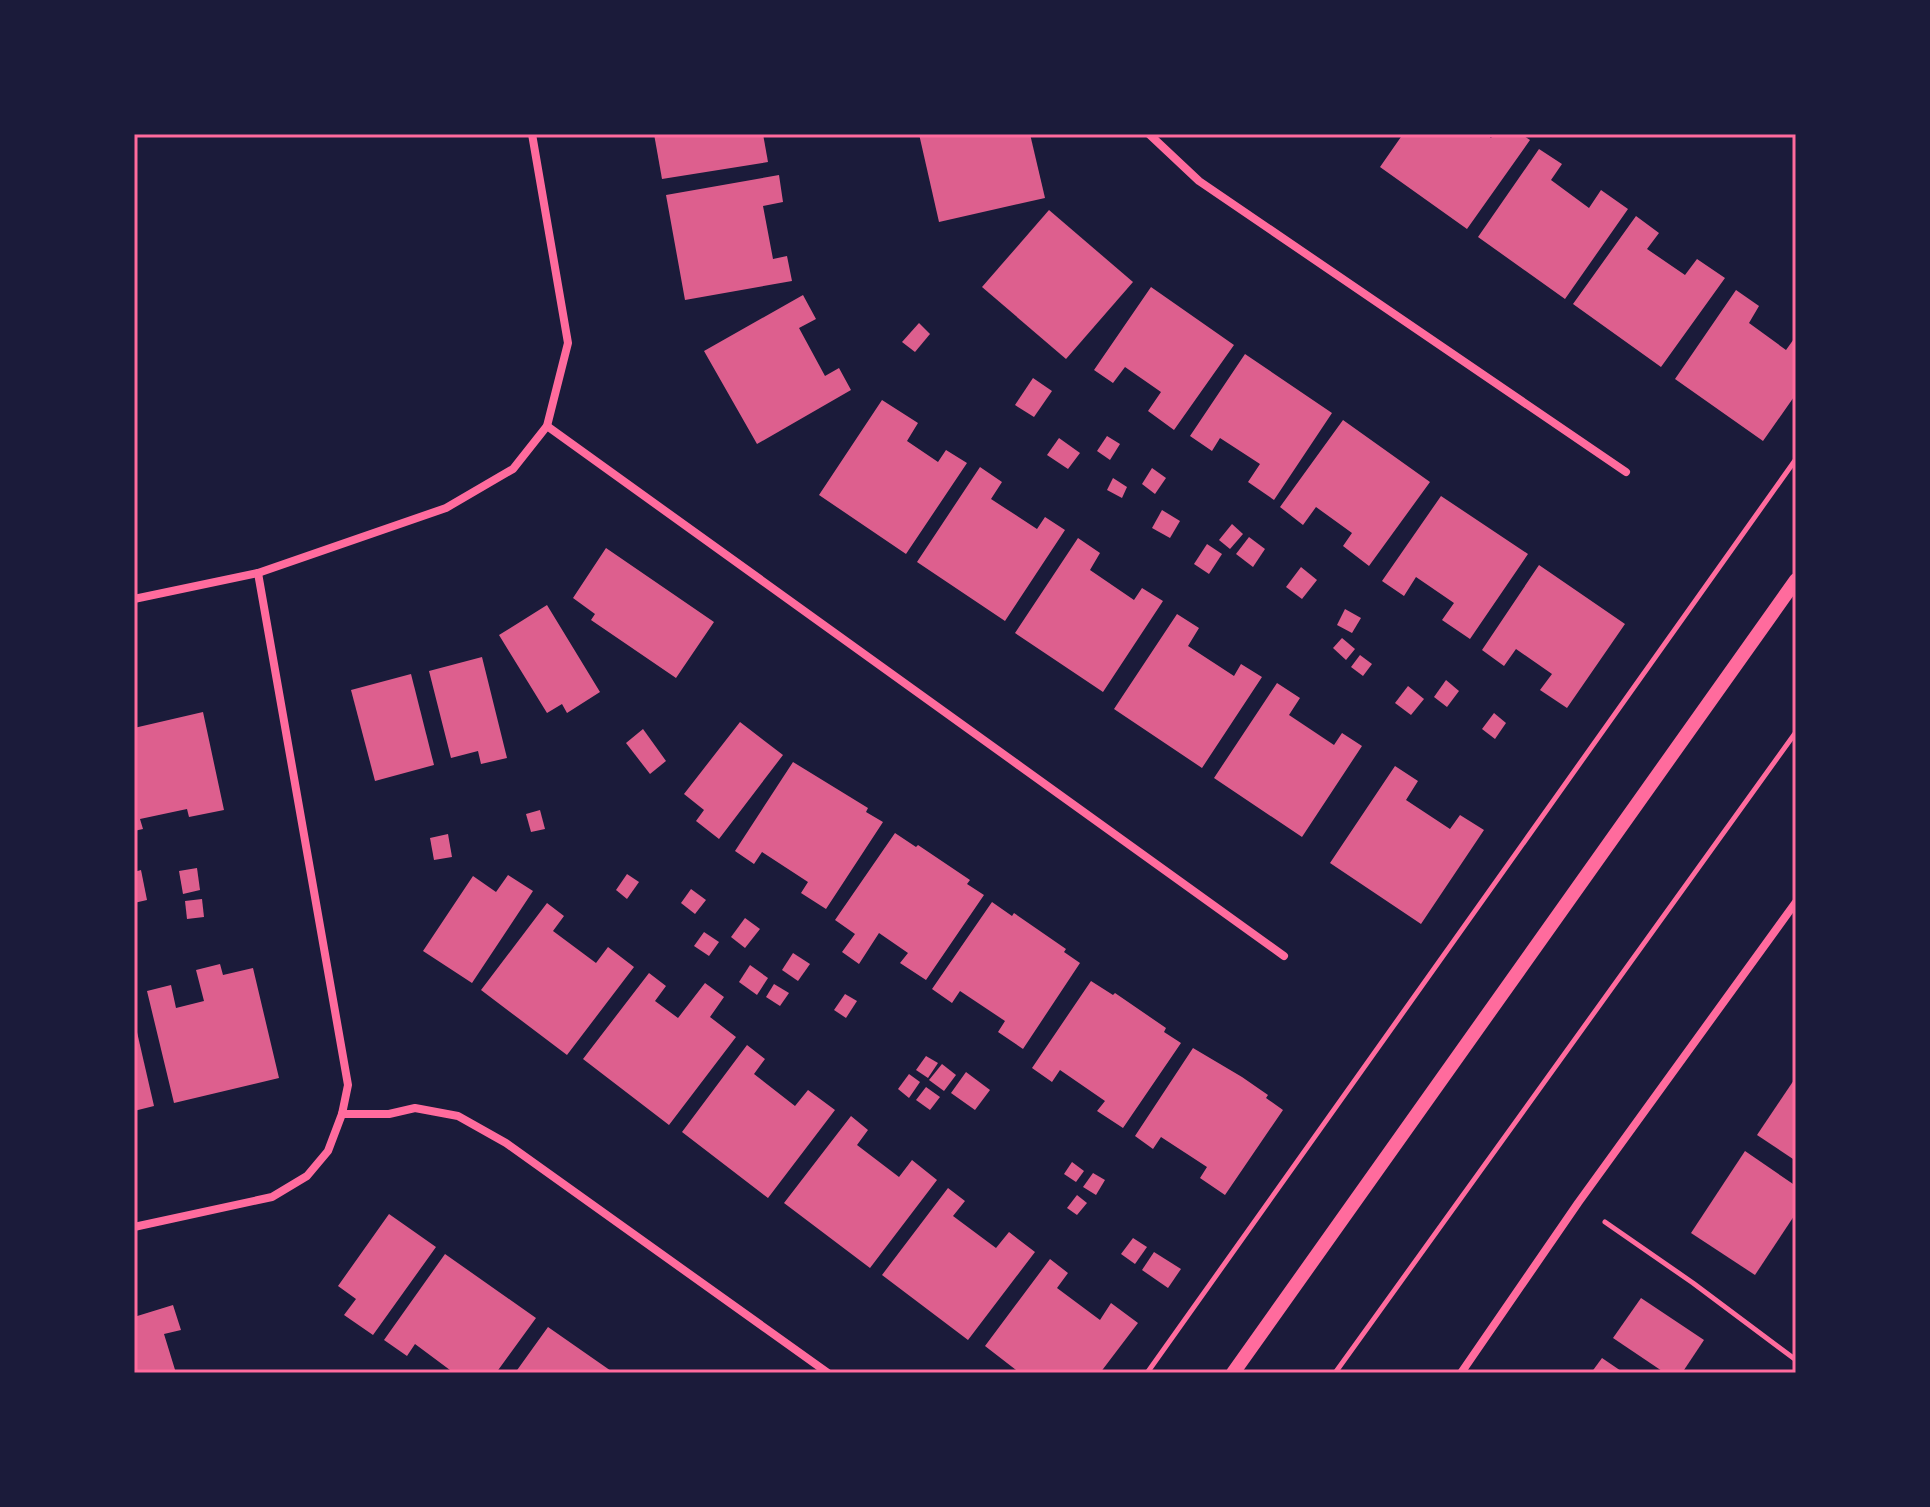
<svg xmlns="http://www.w3.org/2000/svg" width="1930" height="1507" viewBox="0 0 1930 1507" font-family="'Libre Baskerville',serif">
	<style>
		.building { fill: #dd5f8e }
		.lines { fill: none; stroke-linecap: round; stroke-linejoin: round }
		.path { stroke: #ff6b9d; stroke-width: 5 }
		.minor { stroke: #ff6b9d; stroke-width: 8 }
		.tertiary { stroke: #ff6b9d; stroke-width: 14 }
		.neatline { fill: none; stroke: #ff6b9d; stroke-width: 3 }
	</style>
	<rect width="100%" height="100%" fill="#1b1b3a"/>
	<g class="building">
		<path d="M654,134H763L768,162L662,179Z"/>
		<path d="M919,134H1030L1045,198L939,222Z"/>
		<path d="M1403,134H1486L1491,138L1494,134H1521L1530,140L1467,229L1380,167Z"/>
		<path d="M1539,149L1562,164L1551,180L1589,208L1601,190L1628,209L1565,299L1478,237Z"/>
		<path d="M779,175L783,202L763,206L773,259L787,256L792,281L685,300L666,195Z"/>
		<path d="M1049,210L1133,282L1066,359L982,287Z"/>
		<path d="M1636,216L1659,233L1647,249L1685,275L1697,259L1725,278L1661,367L1573,304Z"/>
		<path d="M1151,287L1234,345L1174,430L1148,411L1161,392L1125,367L1113,383L1094,370Z"/>
		<path d="M1736,290L1759,306L1749,323L1786,350L1796,336V394L1763,441L1675,379Z"/>
		<path d="M803,295L816,319L799,328L825,376L839,368L851,390L757,444L704,351Z"/>
		<path d="M919,323L930,334L915,352L902,342Z"/>
		<path d="M1245,354L1332,413L1274,500L1248,482L1260,464L1220,438L1212,451L1190,436Z"/>
		<path d="M1033,378L1052,391L1034,417L1015,405Z"/>
		<path d="M882,400L918,423L907,441L938,462L946,450L967,463L906,554L819,495Z"/>
		<path d="M1343,420L1430,482L1369,566L1343,546L1352,533L1316,507L1303,525L1280,507Z"/>
		<path d="M1107,436L1120,444L1110,460L1097,451Z"/>
		<path d="M1059,438L1080,453L1068,469L1047,455Z"/>
		<path d="M980,467L1002,482L991,499L1037,529L1045,517L1065,530L1005,621L917,562Z"/>
		<path d="M1152,468L1166,478L1155,494L1142,484Z"/>
		<path d="M1113,478L1127,487L1122,498L1107,490Z"/>
		<path d="M1441,496L1528,554L1470,639L1442,620L1454,603L1416,577L1404,596L1382,581Z"/>
		<path d="M1162,510L1180,521L1170,538L1152,528Z"/>
		<path d="M1232,524L1243,534L1230,549L1219,540Z"/>
		<path d="M1249,537L1265,549L1253,567L1236,554Z"/>
		<path d="M1078,538L1100,553L1090,570L1134,600L1142,588L1163,601L1103,692L1015,633Z"/>
		<path d="M1207,544L1222,554L1209,574L1194,564Z"/>
		<path d="M606,548L714,622L676,678L591,620L595,614L573,598Z"/>
		<path d="M1539,565L1625,624L1567,708L1540,690L1552,674L1516,649L1504,666L1482,650Z"/>
		<path d="M1301,567L1317,580L1302,599L1286,587Z"/>
		<path d="M547,605L600,692L567,713L562,704L547,713L499,635Z"/>
		<path d="M1345,609L1361,618L1352,633L1337,625Z"/>
		<path d="M1177,614L1199,628L1188,646L1234,676L1241,664L1262,677L1202,768L1114,709Z"/>
		<path d="M1342,638L1355,649L1346,660L1333,648Z"/>
		<path d="M1360,655L1372,664L1363,676L1351,667Z"/>
		<path d="M482,657L507,758L481,764L478,751L451,758L429,671Z"/>
		<path d="M411,674L434,765L375,781L351,690Z"/>
		<path d="M1446,680L1459,691L1447,707L1434,697Z"/>
		<path d="M1277,683L1300,698L1289,715L1334,745L1342,733L1362,746L1302,837L1214,778Z"/>
		<path d="M1408,686L1424,699L1411,715L1395,703Z"/>
		<path d="M203,712L224,810L189,817L187,809L140,819L143,829L134,831V728Z"/>
		<path d="M1494,713L1506,723L1495,739L1482,729Z"/>
		<path d="M740,722L783,755L719,839L696,821L704,810L684,794Z"/>
		<path d="M643,729L666,761L650,774L626,743Z"/>
		<path d="M793,762L868,808L866,812L883,822L826,909L801,893L808,882L762,852L754,864L735,851Z"/>
		<path d="M1395,766L1418,781L1406,800L1450,829L1460,815L1484,830L1421,924L1330,863Z"/>
		<path d="M540,810L545,829L531,832L526,814Z"/>
		<path d="M895,833L916,847L918,845L970,880L967,884L984,895L926,980L900,963L908,953L879,933L859,964L842,952L855,934L835,920Z"/>
		<path d="M448,834L452,857L434,860L430,838Z"/>
		<path d="M197,868L200,890L183,894L179,871Z"/>
		<path d="M141,870L147,900L134,903V872Z"/>
		<path d="M627,874L639,882L627,899L616,890Z"/>
		<path d="M508,875L533,891L472,983L423,951L473,876L496,892Z"/>
		<path d="M691,889L706,900L695,914L681,903Z"/>
		<path d="M202,899L204,917L187,919L185,901Z"/>
		<path d="M992,902L1012,916L1014,913L1066,949L1064,952L1080,963L1023,1049L998,1032L1005,1021L960,991L952,1003L932,989Z"/>
		<path d="M547,903L564,916L553,931L596,963L608,947L634,967L567,1055L481,990Z"/>
		<path d="M745,918L760,929L745,948L731,937Z"/>
		<path d="M704,932L719,942L709,956L694,946Z"/>
		<path d="M793,953L810,964L798,981L782,970Z"/>
		<path d="M220,964L223,975L253,968L279,1078L174,1103L147,991L171,985L176,1008L204,1001L196,970Z"/>
		<path d="M750,965L768,978L757,995L739,982Z"/>
		<path d="M649,973L666,986L655,1001L678,1018L705,983L724,997L710,1017L736,1037L669,1125L583,1059Z"/>
		<path d="M1091,981L1113,995L1115,993L1166,1028L1164,1032L1181,1043L1123,1128L1097,1111L1105,1101L1060,1070L1052,1082L1032,1068Z"/>
		<path d="M774,984L789,993L780,1006L766,997Z"/>
		<path d="M845,994L857,1001L846,1018L834,1010Z"/>
		<path d="M134,1019L154,1106L134,1111Z"/>
		<path d="M747,1045L765,1059L754,1074L795,1106L808,1090L835,1110L768,1198L682,1132Z"/>
		<path d="M1193,1048L1242,1077L1268,1095L1266,1098L1283,1110L1225,1195L1200,1178L1207,1167L1161,1137L1153,1149L1135,1136Z"/>
		<path d="M926,1056L938,1063L928,1078L916,1070Z"/>
		<path d="M942,1064L956,1075L944,1091L929,1080Z"/>
		<path d="M966,1072L990,1090L975,1110L951,1093Z"/>
		<path d="M909,1074L920,1082L909,1098L898,1089Z"/>
		<path d="M1796,1077V1161L1757,1135Z"/>
		<path d="M926,1087L940,1097L930,1110L916,1100Z"/>
		<path d="M851,1116L868,1130L857,1145L899,1177L912,1160L937,1180L870,1268L784,1203Z"/>
		<path d="M1745,1151L1796,1186V1213L1755,1275L1691,1233Z"/>
		<path d="M1072,1162L1084,1171L1076,1182L1064,1174Z"/>
		<path d="M1093,1173L1105,1180L1096,1195L1083,1187Z"/>
		<path d="M948,1188L965,1201L953,1216L996,1248L1009,1232L1035,1252L968,1340L882,1275Z"/>
		<path d="M1077,1195L1087,1203L1077,1215L1067,1208Z"/>
		<path d="M389,1214L436,1247L373,1335L344,1315L356,1299L338,1286Z"/>
		<path d="M1133,1238L1147,1247L1135,1264L1121,1254Z"/>
		<path d="M1154,1252L1181,1269L1168,1288L1142,1270Z"/>
		<path d="M445,1254L536,1318L496,1373H454L415,1344L407,1356L384,1340Z"/>
		<path d="M1050,1259L1068,1273L1057,1288L1100,1320L1111,1303L1138,1323L1100,1373H1020L985,1346Z"/>
		<path d="M1641,1298L1704,1340L1682,1373H1665L1613,1338Z"/>
		<path d="M173,1305L181,1330L164,1334L176,1373H134V1317Z"/>
		<path d="M548,1327L591,1357L614,1373H515Z"/>
		<path d="M1602,1358L1624,1373H1591Z"/>
	</g>
	<g class="lines">
		<g class="path">
			<path d="M1605,1222L1693,1283L1796,1360"/>
			<path d="M1147,1373L1796,459"/>
			<path d="M1335,1373L1796,732"/>
		</g>
		<g class="minor">
			<path d="M1149,134L1199,181L1626,472"/>
			<path d="M547,426L1284,956"/>
			<path d="M134,599L258,573L446,508L513,469L547,426L568,343L532,134"/>
			<path d="M342,1114H389L415,1108L458,1116L506,1143L828,1373"/>
			<path d="M134,1227L272,1197L307,1176L328,1151L342,1114L348,1085L258,573"/>
			<path d="M1461,1373L1578,1203L1796,902"/>
		</g>
		<path class="tertiary" d="M1233,1373L1796,580"/>
	</g>
	<rect width="1930" height="1507" fill="none" stroke="#1b1b3a" stroke-width="272"/>
	<rect x="136" y="136" width="1658" height="1235" class="neatline"/>
</svg>
